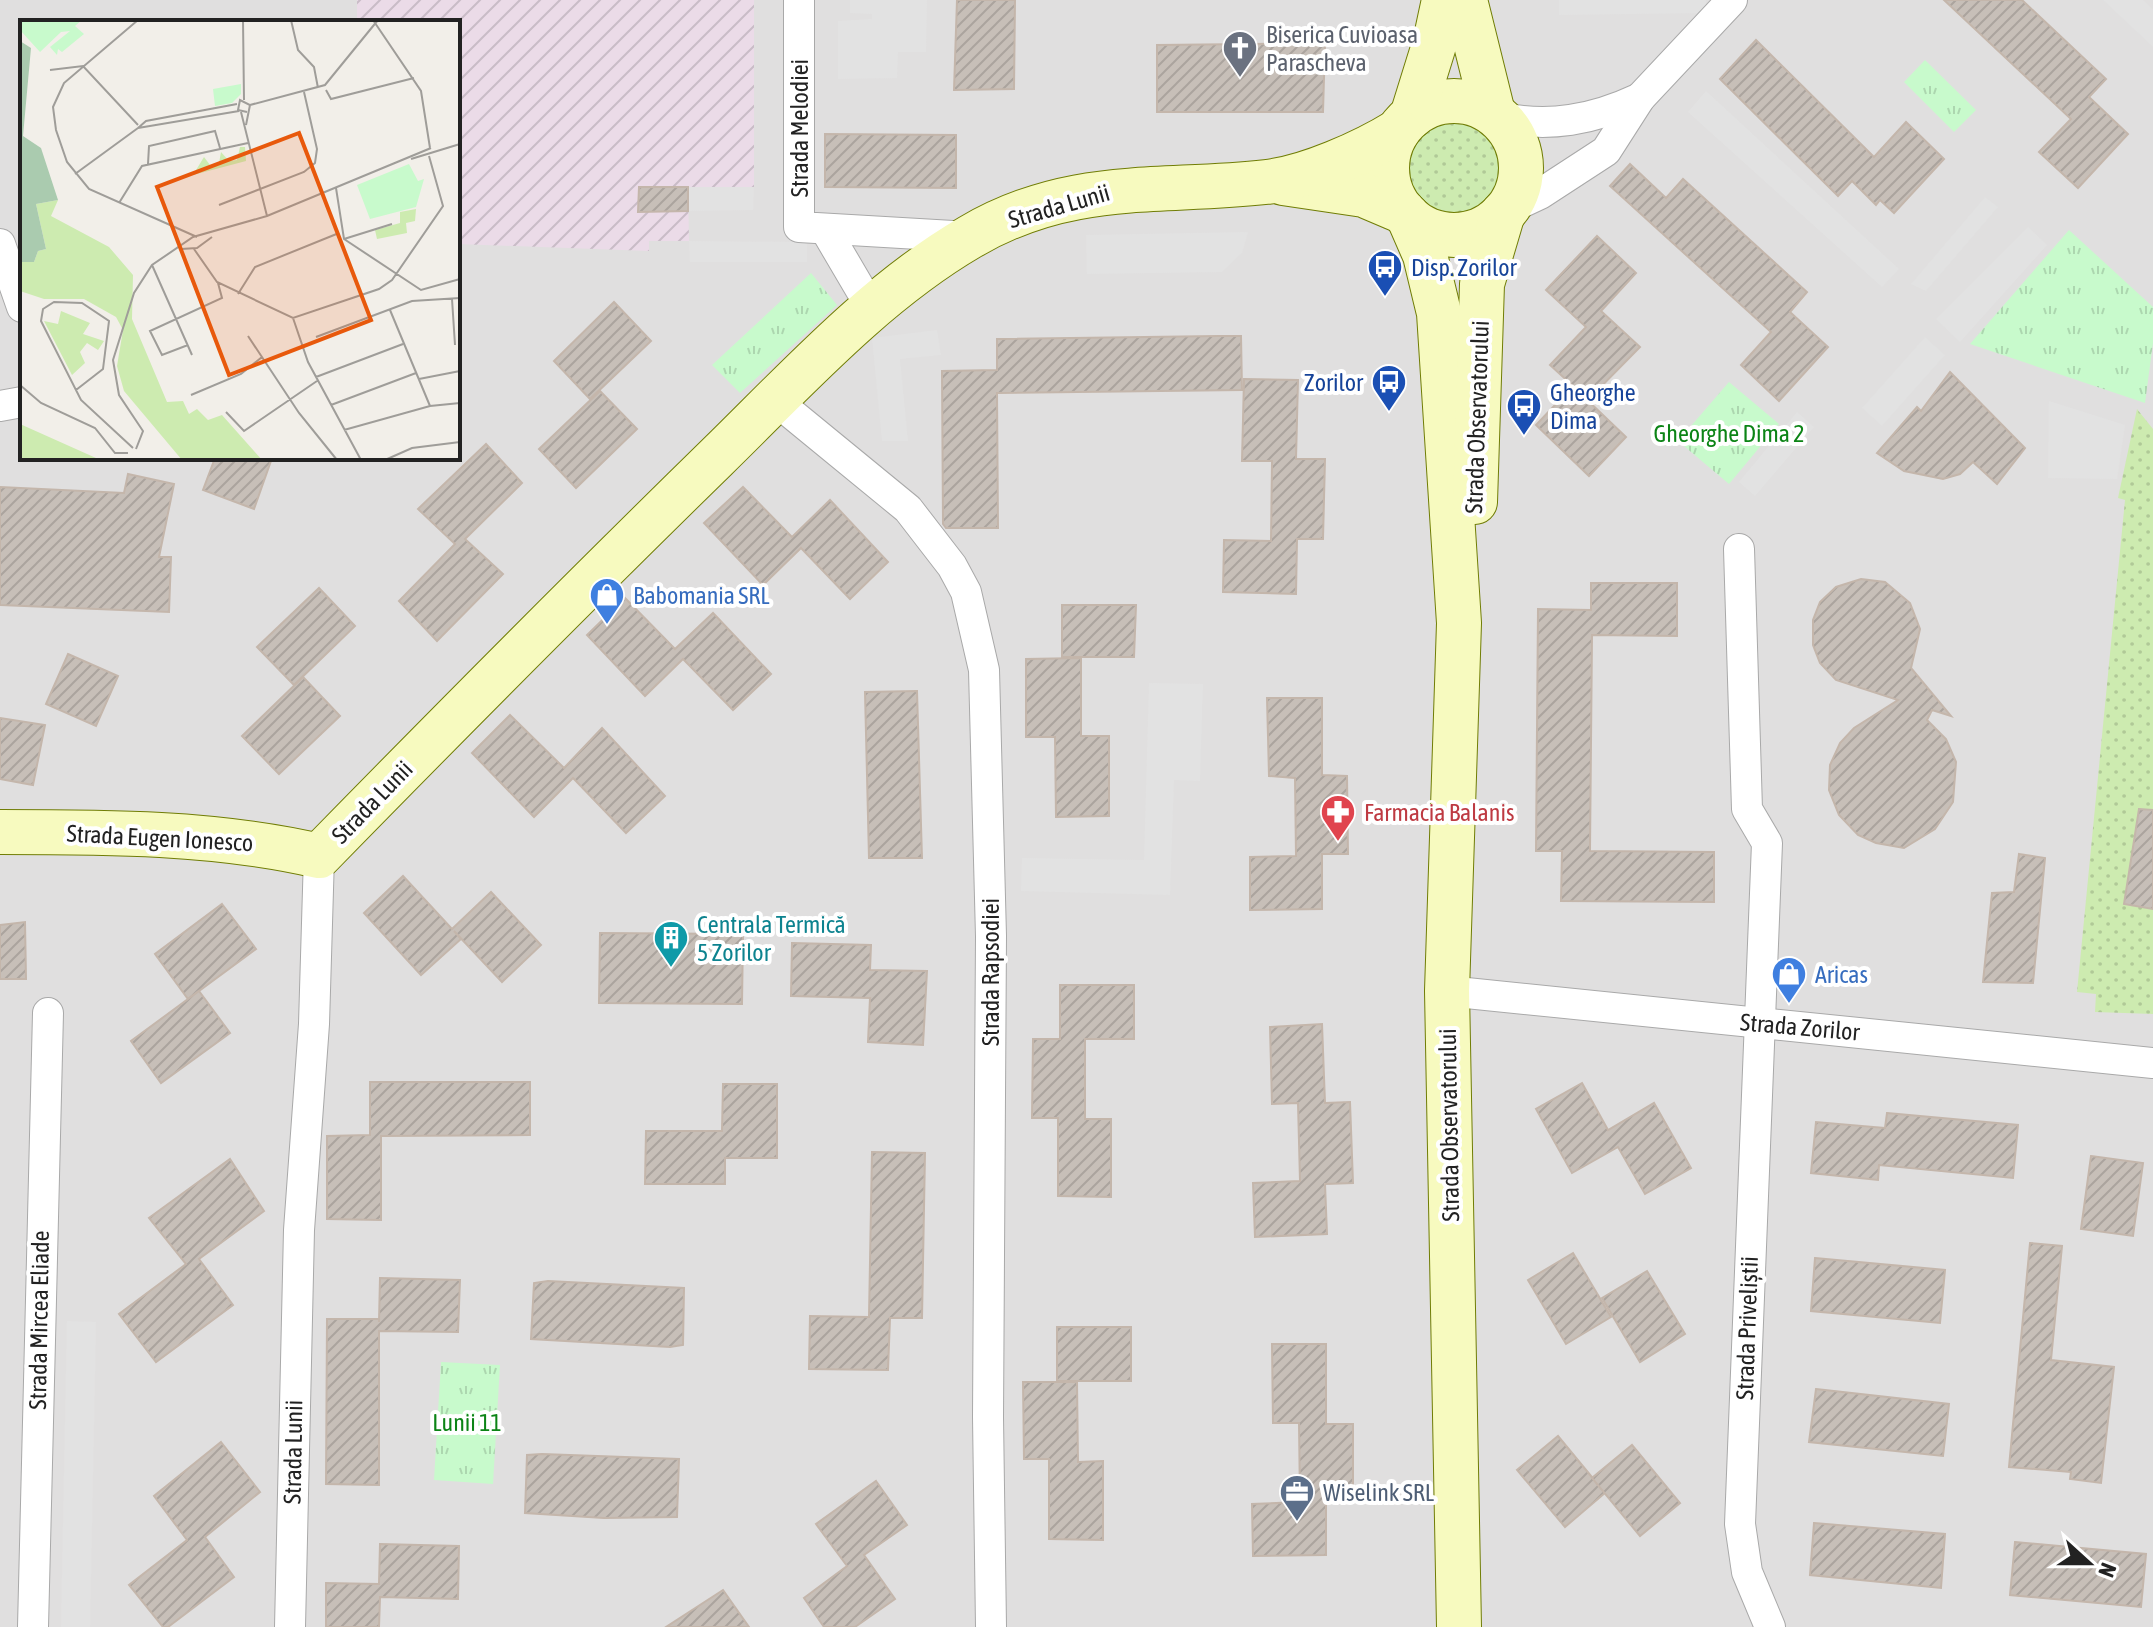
<svg xmlns="http://www.w3.org/2000/svg" width="2153" height="1627" viewBox="0 0 2153 1627" font-family="'Asap Condensed',sans-serif">
	<style>
		.residential { fill: #e0dfdf; fill-rule: evenodd }
		.industrial { fill: url(#industrial-furrows) }
		.grass { fill: url(#grass-dots) }
		.park { fill: url(#park-tufts) }
		.parking { fill: #e2e2e2 }
		.building { fill: url(#building-hatch); stroke: #c4b6ab; stroke-width: 2 }
		.lines { fill: none; stroke-linecap: round; stroke-linejoin: round }
		.street-casing { stroke: #a9a9a9; stroke-width: 32 }
		.secondary-casing { stroke: #707d05; stroke-width: 46 }
		.street { stroke: #fff; stroke-width: 30 }
		.secondary { stroke: #f7fabf; stroke-width: 44 }
		.labels { text-anchor: middle; dominant-baseline: central; stroke-width: 8; stroke-linejoin: round; paint-order: stroke }
		.worship-label { font-size: 24px; fill: #5b616d; stroke: #fff; text-anchor: start }
		.street-label { font-size: 24px; fill: #222; stroke: #fff }
		.transit-label { font-size: 24px; fill: #164399; stroke: #fff; text-anchor: start }
		.park-label { font-size: 24px; fill: #0c8416; stroke: #fff }
		.shop-label { font-size: 24px; fill: #366cbe; stroke: #fff; text-anchor: start }
		.health-label { font-size: 24px; fill: #be3a42; stroke: #fff; text-anchor: start }
		.culture-label { font-size: 24px; fill: #0d838f; stroke: #fff; text-anchor: start }
		.service-label { font-size: 24px; fill: #4e5e75; stroke: #fff; text-anchor: start }
		.inset-road { fill: none; stroke: #9f9d99; stroke-width: 2 }
		.view { fill: #e8590c; fill-opacity: 0.15; stroke: #e8590c; stroke-width: 4 }
		.inset-edge { fill: none; stroke: #222; stroke-width: 4 }
	</style>
	<defs>
		<pattern id="industrial-furrows" width="10" height="10" patternUnits="userSpaceOnUse" patternTransform="scale(2)"><rect width="10" height="10" fill="#ebdbe8"/><path d="M-1 1l2-2M0 10L10 0M9 11l2-2" fill="none" stroke="#c9bcc7"/></pattern>
		<pattern id="grass-dots" width="8" height="8" patternUnits="userSpaceOnUse" patternTransform="scale(2)"><rect width="8" height="8" fill="#cdebb0"/><path d="M2 2h.1M6 6h.1" fill="none" stroke="#b0c997" stroke-width="1.8" stroke-linecap="round"/></pattern>
		<pattern id="park-tufts" width="24" height="20" patternUnits="userSpaceOnUse" patternTransform="scale(2)"><rect width="24" height="20" fill="#c8facc"/><path d="M3 7l-1-3M5 7V3M7 7l1-3M15 17l-1-3M17 17v-4M19 17l1-3" fill="none" stroke="#acd6af"/></pattern>
		<pattern id="building-hatch" width="6" height="6" patternUnits="userSpaceOnUse" patternTransform="scale(2)"><rect width="6" height="6" fill="#c7bfb8"/><path d="M-1 1l2-2M0 6l6-6M5 7l2-2" fill="none" stroke="#aba49e"/></pattern>
	</defs>
	<rect width="100%" height="100%" fill="#f2efe9"/>
	<path class="residential" d="M0,0H2153V1627H0ZM22,22H458V458H22Z"/>
	<path class="industrial" d="M357,0H754V187H688L689,241H649V251L458,244V22H357Z"/>
	<g class="grass">
		<circle cx="1454" cy="171" r="48"/>
		<path d="M2137,409L2153,429V814H2140L2124,903L2153,909V1014L2095,1012L2096,994L2077,992L2125,500L2118,498Z"/>
	</g>
	<g class="park">
		<path d="M1925,60L1976,110L1954,132L1904,82Z"/>
		<path d="M2069,230L2153,307V343L2145,403L1970,344Z"/>
		<path d="M811,273L837,305L740,393L712,365Z"/>
		<path d="M1729,382L1779,424L1729,484L1678,441Z"/>
		<path d="M441,1362L500,1365L493,1484L434,1480Z"/>
	</g>
	<g class="parking">
		<path d="M850,0H927L926,52H898L897,78L838,79V21L872,19V14L850,13Z"/>
		<path d="M1559,0H1706V13L1559,15Z"/>
		<path d="M2103,0H2143L2153,9V47Z"/>
		<path d="M1706,91L1899,269L1882,287L1688,112Z"/>
		<path d="M688,187H754L753,210L688,211Z"/>
		<path d="M1985,197L1998,207L1926,291L1911,284Z"/>
		<path d="M2028,227L2047,245L1960,342L1936,319Z"/>
		<path d="M1248,232L1242,253L1222,272L1087,274L1086,235Z"/>
		<path d="M689,241L807,242V262H690Z"/>
		<path d="M937,330L941,355L900,359L908,441H882L872,338Z"/>
		<path d="M1925,337L1945,355L1882,426L1862,408Z"/>
		<path d="M2049,401L2125,425L2117,479L2048,478Z"/>
		<path d="M1797,412L1814,427L1755,496L1739,482Z"/>
		<path d="M1149,683L1203,684L1200,781L1174,780L1170,895L1021,891L1022,858L1144,860Z"/>
		<path d="M67,1321L96,1322L90,1627H61Z"/>
	</g>
	<g class="building">
		<path d="M957,0H1015L1014,89L954,90Z"/>
		<path d="M1944,0H2022L2106,79L2089,97L2128,134L2078,188L2039,152L2071,119Z"/>
		<path d="M1756,40L1874,157L1906,122L1944,159L1894,213L1880,200L1876,205L1852,181L1838,196L1720,79Z"/>
		<path d="M1325,43L1323,112H1157V45Z"/>
		<path d="M825,134L956,135V188L825,187Z"/>
		<path d="M1630,164L1666,198L1683,179L1807,292L1790,312L1828,347L1779,401L1741,365L1771,332L1610,186Z"/>
		<path d="M639,187H688V211L638,212Z"/>
		<path d="M1597,236L1636,273L1601,311L1640,347L1588,400L1582,395L1626,437L1589,476L1536,425L1573,386L1550,365L1586,327L1546,290Z"/>
		<path d="M614,302L651,341L590,399L554,361Z"/>
		<path d="M1218,336H1241L1242,390L997,393L998,528H946L943,524L942,371L997,370V339Z"/>
		<path d="M1950,372L2025,448L1997,484L1973,462L1960,474L1943,479L1904,471L1877,453L1917,407L1921,411Z"/>
		<path d="M1244,379L1298,380L1296,459H1325L1323,539H1297L1296,594L1223,592L1224,540L1271,541L1272,461H1242Z"/>
		<path d="M600,391L637,429L576,488L539,449Z"/>
		<path d="M486,444L522,483L465,539L503,574L437,641L399,601L455,544L418,509Z"/>
		<path d="M215,458H272L254,509L203,490Z"/>
		<path d="M128,474L174,484L159,557H171L169,612L0,605V487L124,493Z"/>
		<path d="M743,487L792,537L830,500L888,562L850,599L801,548L763,585L704,523Z"/>
		<path d="M1861,579L1885,582L1910,603L1920,629L1911,668L1951,716L1932,710L1927,720L1946,739L1956,762L1953,802L1935,829L1904,848L1876,843L1858,835L1839,815L1829,790L1830,765L1840,743L1854,728L1898,700L1836,680L1820,663L1813,645V620L1820,602L1836,587Z"/>
		<path d="M1591,583H1677V636L1592,635L1590,851L1714,852V902L1561,901L1562,851H1536L1538,609L1591,610Z"/>
		<path d="M319,588L355,626L294,685L257,647Z"/>
		<path d="M625,598L675,649L713,613L771,674L733,710L683,659L645,696L587,635Z"/>
		<path d="M1062,605H1136L1134,657H1062Z"/>
		<path d="M68,654L118,676L96,726L46,704Z"/>
		<path d="M1081,658V736H1109V816L1056,817L1055,737H1026V659Z"/>
		<path d="M303,677L340,716L279,774L242,736Z"/>
		<path d="M917,691L922,858H869L865,692Z"/>
		<path d="M1267,698H1322V775L1347,776L1348,854H1322V909L1250,910V857L1296,856L1295,778L1269,776Z"/>
		<path d="M510,715L564,768L602,728L665,796L626,833L573,778L534,817L472,753Z"/>
		<path d="M0,718L45,725L33,785L0,779Z"/>
		<path d="M2139,809L2153,810V909L2124,904Z"/>
		<path d="M2019,854L2045,858L2033,983L1983,982L1992,893L2014,892Z"/>
		<path d="M403,876L452,929L491,892L541,945L502,982L454,931L461,939L421,975L364,913Z"/>
		<path d="M222,904L256,949L188,999L155,954Z"/>
		<path d="M25,922L26,979H0V925Z"/>
		<path d="M600,933L743,934L742,1004L599,1003Z"/>
		<path d="M792,943L871,945L870,970L927,971L923,1045L868,1042L870,998L791,996Z"/>
		<path d="M1060,985H1134V1039H1085V1119H1111V1197L1058,1196V1118H1032L1033,1039H1060Z"/>
		<path d="M199,991L230,1033L161,1083L131,1041Z"/>
		<path d="M1322,1024L1325,1103L1350,1102L1353,1183L1325,1184L1327,1234L1255,1237L1253,1183L1300,1181L1298,1103L1272,1104L1270,1027Z"/>
		<path d="M370,1082H530V1135L381,1136V1220L327,1219V1136L370,1135Z"/>
		<path d="M1582,1083L1608,1130L1654,1103L1691,1168L1645,1194L1618,1147L1572,1173L1536,1109Z"/>
		<path d="M723,1084H777V1158H725V1184H645L646,1131H722Z"/>
		<path d="M1887,1113L2018,1125L2013,1178L1879,1165L1878,1180L1811,1173L1816,1122L1885,1128Z"/>
		<path d="M872,1152L925,1153L922,1318H890L888,1370L809,1369L810,1316L869,1317Z"/>
		<path d="M2091,1156L2143,1163L2133,1236L2081,1229Z"/>
		<path d="M230,1159L264,1211L199,1259L233,1305L156,1362L119,1314L186,1264L149,1218Z"/>
		<path d="M2030,1243L2062,1246L2051,1360L2114,1367L2101,1483L2070,1479L2071,1472L2009,1467Z"/>
		<path d="M1573,1253L1611,1317L1566,1344L1528,1280Z"/>
		<path d="M1815,1258L1945,1270L1940,1323L1811,1311Z"/>
		<path d="M1647,1271L1685,1334L1640,1362L1602,1298Z"/>
		<path d="M380,1278L460,1280L458,1332L379,1331V1485L326,1484L327,1319H379V1322Z"/>
		<path d="M548,1281L684,1288L683,1345L670,1347L531,1339L534,1283Z"/>
		<rect x="1057" y="1327" width="74" height="54"/>
		<path d="M1272,1344H1326V1424H1353V1501H1326V1555L1253,1556L1252,1504L1300,1502L1299,1423H1273Z"/>
		<path d="M1023,1382H1077L1078,1462L1103,1461V1540L1049,1539V1459H1024Z"/>
		<path d="M1816,1389L1949,1404L1943,1456L1809,1442Z"/>
		<path d="M1558,1436L1605,1493L1565,1527L1517,1470Z"/>
		<path d="M221,1442L260,1492L205,1537L234,1577L168,1627H163L129,1585L187,1540L154,1496Z"/>
		<path d="M1632,1445L1680,1503L1640,1536L1592,1478Z"/>
		<path d="M542,1454L679,1459L677,1517L604,1518L525,1513L527,1455Z"/>
		<path d="M876,1481L907,1525L864,1555L895,1599L855,1627H824L804,1598L847,1566L816,1524Z"/>
		<path d="M1814,1523L1945,1534L1941,1588L1810,1575Z"/>
		<path d="M2015,1542L2146,1554L2141,1607L2010,1595Z"/>
		<path d="M380,1544L459,1546L458,1599L380,1597L379,1627H326V1583L379,1584Z"/>
		<path d="M723,1590L749,1627H666Z"/>
	</g>
	<g class="lines">
		<defs>
			<g id="street">
				<path d="M799,0V227L970,237"/>
				<path d="M1498,117C1549,128 1593,120 1640,98"/>
				<path d="M1506,210L1540,194L1606,151L1640,98L1732,0"/>
				<path d="M825,229L872,309"/>
				<path d="M0,244L22,307"/>
				<path d="M775,400L908,509L952,566L966,592L984,670L991,936L988,1417L991,1627"/>
				<path d="M0,406L22,402"/>
				<path d="M1739,549L1747,809L1767,843L1740,1524L1747,1572L1770,1627"/>
				<path d="M1447,991L2153,1063"/>
				<path d="M33,1627L48,1013"/>
				<path d="M290,1627L299,1230L314,1024L319,856"/>
			</g>
			<g id="secondary">
				<path d="M1465,0L1493,113"/>
				<circle cx="1454" cy="168" r="67"/>
				<path d="M1412,116L1435,42L1444,0"/>
				<path d="M1283,183L1364,195L1404,212"/>
				<path d="M1408,216L1425,255L1439,313L1459,623L1447,991L1459,1627"/>
				<path d="M1475,502L1482,284L1503,213"/>
				<path d="M0,832C106,832 216,832 319,856C450,722 582,589 716,458C795,381 874,293 970,237C1070,178 1159,194 1266,182C1306,178 1364,152 1398,131"/>
			</g>
		</defs>
		<use href="#street" class="street-casing"/>
		<use href="#secondary" class="secondary-casing"/>
		<use href="#street" class="street"/>
		<use href="#secondary" class="secondary"/>
	</g>
	<defs>
		<symbol id="church-pin" viewBox="-11 -11 22 30"><path d="M0 17L-7.5 6A9.5 9.5 0 1 1 7.5 6Z" fill="#6b7280" stroke="#fff"/><path d="M-1.2-6h2.4v3.5h3.3v2.4h-3.3V6h-2.4V-.1h-3.3v-2.4h3.3Z" fill="#fff"/></symbol>
		<symbol id="bus-pin" viewBox="-11 -11 22 30"><path d="M0 17L-7.5 6A9.5 9.5 0 1 1 7.5 6Z" fill="#1a4fb4" stroke="#fff"/><path d="M-5-6H5V4H4V6H2V4H-2V6H-4V4H-5ZM-3.5-4V0h7V-4ZM-3.5 1.2v1.5H-2V1.2ZM2 1.2v1.5H3.5V1.2Z" fill="#fff"/></symbol>
		<symbol id="shop-pin" viewBox="-11 -11 22 30"><path d="M0 17L-7.5 6A9.5 9.5 0 1 1 7.5 6Z" fill="#3f7fe0" stroke="#fff"/><path d="M-5-2.5h2.3a2.7 3.5 0 0 1 5.4 0H5L5.5 6h-11ZM-1.5-2.5h3a1.5 2.3 0 0 0-3 0Z" fill="#fff"/></symbol>
		<symbol id="pharmacy-pin" viewBox="-11 -11 22 30"><path d="M0 17L-7.5 6A9.5 9.5 0 1 1 7.5 6Z" fill="#e0444e" stroke="#fff"/><path d="M-2-6h4v4h4v4h-4v4h-4v-4h-4v-4h4Z" fill="#fff"/></symbol>
		<symbol id="building-pin" viewBox="-11 -11 22 30"><path d="M0 17L-7.5 6A9.5 9.5 0 1 1 7.5 6Z" fill="#0f9aa8" stroke="#fff"/><path d="M-4-6H4V6H1V3H-1V6H-4ZM-2.5-4.3h1.7v1.8h-1.7ZM.8-4.3h1.7v1.8H.8ZM-2.5-1h1.7V.8h-1.7ZM.8-1h1.7V.8H.8Z" fill="#fff"/></symbol>
		<symbol id="office-pin" viewBox="-11 -11 22 30"><path d="M0 17L-7.5 6A9.5 9.5 0 1 1 7.5 6Z" fill="#5c6f8a" stroke="#fff"/><path d="M-6-3h4V-5.5h4V-3h4V5H-6ZM-1-4.5V-3h2v-1.5ZM-6 0V1H6V0Z" fill="#fff"/></symbol>
	</defs>
	<g fill-rule="evenodd">
		<use href="#church-pin" x="1220" y="28" width="40" height="54"/>
		<use href="#bus-pin" x="1365" y="247" width="40" height="54"/>
		<use href="#bus-pin" x="1369" y="362" width="40" height="54"/>
		<use href="#bus-pin" x="1504" y="386" width="40" height="54"/>
		<use href="#shop-pin" x="587" y="575" width="40" height="54"/>
		<use href="#pharmacy-pin" x="1318" y="792" width="40" height="54"/>
		<use href="#building-pin" x="651" y="918" width="40" height="54"/>
		<use href="#shop-pin" x="1769" y="954" width="40" height="54"/>
		<use href="#office-pin" x="1277" y="1472" width="40" height="54"/>
	</g>
	<g class="labels">
		<g class="worship-label">
			<text x="1266" y="34">Biserica Cuvioasa<tspan x="1266" dy="28">Parascheva</tspan></text>
		</g>
		<g class="street-label">
			<text transform="translate(799 128) rotate(-90)">Strada Melodiei</text>
			<text transform="translate(1059 206) rotate(-16)">Strada Lunii</text>
			<text transform="translate(1477 417) rotate(-88)">Strada Observatorului</text>
			<text transform="translate(372 802) rotate(-46)">Strada Lunii</text>
			<text transform="translate(160 838) rotate(3)">Strada Eugen Ionesco</text>
			<text transform="translate(990 972) rotate(-90)">Strada Rapsodiei</text>
			<text transform="translate(1800 1027) rotate(5)">Strada Zorilor</text>
			<text transform="translate(1449 1125) rotate(-91)">Strada Observatorului</text>
			<text transform="translate(39 1320) rotate(-89)">Strada Mircea Eliade</text>
			<text transform="translate(1747 1328) rotate(-88)">Strada Priveliștii</text>
			<text transform="translate(293 1452) rotate(-89)">Strada Lunii</text>
		</g>
		<g class="transit-label">
			<text x="1411" y="267">Disp. Zorilor</text>
			<text x="1363" y="382" text-anchor="end">Zorilor</text>
			<text x="1550" y="392">Gheorghe<tspan x="1550" dy="28">Dima</tspan></text>
		</g>
		<g class="park-label">
			<text x="1729" y="433">Gheorghe Dima 2</text>
			<text x="467" y="1422">Lunii 11</text>
		</g>
		<g class="shop-label">
			<text x="633" y="595">Babomania SRL</text>
			<text x="1815" y="974">Aricas</text>
		</g>
		<g class="health-label">
			<text x="1364" y="812">Farmacia Balanis</text>
		</g>
		<g class="culture-label">
			<text x="697" y="924">Centrala Termică<tspan x="697" dy="28">5 Zorilor</tspan></text>
		</g>
		<g class="service-label">
			<text x="1323" y="1492">Wiselink SRL</text>
		</g>
	</g>
	<g transform="translate(20 20)">
		<rect width="440" height="440" fill="#f2efe9"/>
		<path d="M220,127H225L226,141L173,155L184,137L190,145L199,143L201,132L209,141L217,140ZM38,180L31,196L89,227L113,255L112,299L147,382L163,381L169,394L177,389L188,400L202,395L242,440H162L104,371L97,346L103,310L96,297L64,279H24L0,271V242H14L18,231L26,229L16,184ZM396,189L395,201L386,203L387,213L357,219L355,210L380,203V192ZM41,291L70,303L63,314L84,321L78,330L67,323L60,332L65,343L52,355L24,301L38,304ZM0,404L76,438L77,440H0Z" fill="#cdebb0"/>
		<path d="M0,21L11,28L3,116L21,128L38,180L16,184L26,229L18,231L14,242H0Z" fill="#aacbaf"/>
		<path d="M0,0H62L55,6L64,14L42,32L38,29L37,35L30,27L50,11L41,12L20,32L0,10ZM221,64V74L212,83L195,86L193,69ZM389,144L398,161L404,159L396,187L350,199L337,165Z" fill="#c8facc"/>
		<path class="inset-road" d="M118,0L44,63L33,87L36,110L47,142L69,169L177,217M223,0L224,80M271,0L278,30L294,47L298,68M353,0L401,71L410,128M30,50L63,46L118,105M306,70L311,79L394,58M230,85L305,65L358,0M221,92L247,196M226,105L230,85L220,80L218,90L227,92M118,108L126,101L217,84M118,108L219,91M391,139L440,124M128,144L129,126L195,111L200,128M55,154L118,108M316,168L324,219L401,270L440,259M99,183L122,146L228,123M199,185L284,152L295,143L297,129L284,72M324,219L372,204M161,229L177,228L192,217M174,229L197,262L273,298L359,269L372,260L423,186L409,136M132,245L172,335M218,274L235,247L319,213M432,279L435,325M370,290L410,386M273,298L288,342L341,440M228,316L279,393L317,440M296,317L392,281L440,278M168,325L142,335L130,311L202,278L198,263M296,357L383,324M399,359L440,351M0,365L21,383L75,408L95,433H108M56,370L83,349L89,301L62,283L34,282L23,289L21,301L61,380L113,428M171,375L221,354L242,337M311,385L396,353M206,392L224,411L297,361M324,410L410,386L440,383M116,429L123,411L99,375L93,340L114,273L132,245L173,217L247,196L411,128M365,440L392,428L440,422"/>
		<path class="view" d="M279,113L351,300L209,355L137,167Z"/>
		<rect width="440" height="440" class="inset-edge"/>
	</g>
	<g transform="translate(2089 1563) rotate(111)" stroke="#ffffff" stroke-width="6" paint-order="stroke">
	<path d="M0-6L14 30L0 20L-14 30Z" fill="#222222"/>
	<text y="-12" font-size="22" font-weight="bold" text-anchor="middle" fill="#222222">N</text>
	</g>
</svg>
